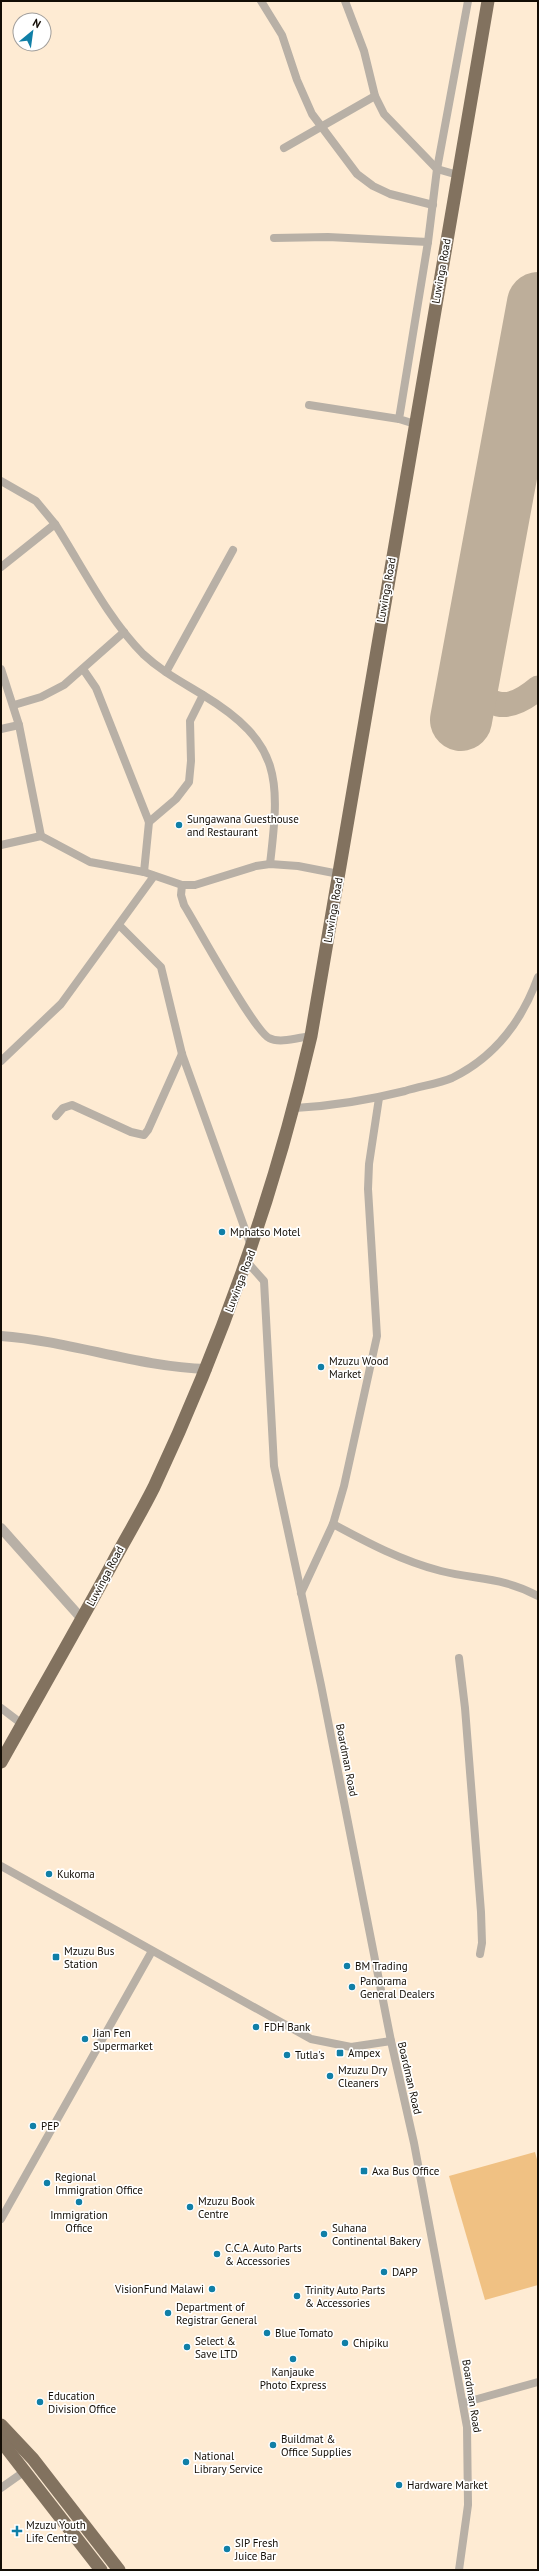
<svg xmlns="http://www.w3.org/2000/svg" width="539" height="2571" viewBox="0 0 539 2571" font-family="'PT Sans',sans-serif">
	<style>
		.green { fill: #f0c183 }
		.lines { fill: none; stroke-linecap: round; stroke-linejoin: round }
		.taxiway { stroke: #bdae9a; stroke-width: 25 }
		.runway { stroke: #bdae9a; stroke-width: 62 }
		.minor { stroke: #b8b0a6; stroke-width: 8 }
		.tertiary { stroke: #b8b0a6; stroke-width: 10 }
		.trunk { stroke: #82725f; stroke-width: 13 }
		.poi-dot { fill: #107fa7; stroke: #fff; stroke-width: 1.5 }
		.labels { text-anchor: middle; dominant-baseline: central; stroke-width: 3.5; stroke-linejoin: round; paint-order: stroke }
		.street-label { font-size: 11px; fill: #130d05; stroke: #fff }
		.poi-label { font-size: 11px; fill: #130d05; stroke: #fff; text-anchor: start }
	</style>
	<rect width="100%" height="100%" fill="#feebd3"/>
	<path class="green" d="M535,2152L538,2163V2285L485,2300L449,2176Z"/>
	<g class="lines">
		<g class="taxiway">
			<path d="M525,374L538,395"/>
			<path d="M514,431L522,421L538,411"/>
			<path d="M470,672C485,710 507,714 538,688"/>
		</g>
		<path class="runway" d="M461,720L538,303"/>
		<g class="minor">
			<path d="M261,1L282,35L297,80L312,114L357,174L373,186L390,194L433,205"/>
			<path d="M345,1L364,51L375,96L384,114L437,169L458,175"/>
			<path d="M284,148L375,96"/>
			<path d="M274,238L328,237L428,242"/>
			<path d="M309,405L399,419"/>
			<path d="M415,424L399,419L428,242L437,169L468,1"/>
			<path d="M1,481L36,501L55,524"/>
			<path d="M1,567L55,524C82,566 108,619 143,654C161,671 182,682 203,695C282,743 280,779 270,864"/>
			<path d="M1,669L19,725L41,836L90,862L144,872L182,885H195L256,866L270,864L298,866L339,874"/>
			<path d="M83,669L96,688L149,822L144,872"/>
			<path d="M166,672L233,550"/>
			<path d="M14,705L41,697L64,685L124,632"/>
			<path d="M1,729L19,725"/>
			<path d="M149,822L176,799L189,782L191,761L190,721L203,695"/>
			<path d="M1,845L41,836"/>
			<path d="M182,885L181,895L184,905C197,926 254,1031 269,1038C280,1044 300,1037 311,1036"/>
			<path d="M119,925L161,967L182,1054L251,1246"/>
			<path d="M1,1061L61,1004L154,876"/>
			<path d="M295,1108C332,1106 369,1100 405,1091C420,1086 438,1084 452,1078C495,1057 522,1021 538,977"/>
			<path d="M56,1116L63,1108L72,1105L131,1132L144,1135L148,1130L182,1054"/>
			<path d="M247,1262L264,1281L274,1466L321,1685L391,2041L414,2143L467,2427L468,2505L459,2570"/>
			<path d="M333,1524C368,1543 402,1561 441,1571C477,1580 503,1577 538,1596"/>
			<path d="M301,1593L333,1524L344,1486L377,1336L368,1189L369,1164L379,1098"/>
			<path d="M459,1658L465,1708L481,1912L482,1943L480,1954"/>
			<path d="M1,1708L22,1724"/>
			<path d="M1,1866L311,2039L351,2047L391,2041"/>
			<path d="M1,2219L152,1951"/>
			<path d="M463,2403L538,2382"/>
			<path d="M1,2488L25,2471"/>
		</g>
		<g class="tertiary">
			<path d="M1,1336C71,1341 137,1367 207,1369"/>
			<path d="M1,1528L82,1619"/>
		</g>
		<g class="trunk">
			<path d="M1,1762C38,1696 76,1630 112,1564C126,1538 141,1513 154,1487C222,1342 275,1192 311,1036L488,1"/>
			<path d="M1,2425L33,2459L119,2570"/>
			<path d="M1,2441L101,2570"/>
		</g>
	</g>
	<g class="poi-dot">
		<circle cx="179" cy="825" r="4"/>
		<circle cx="222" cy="1232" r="4"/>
		<circle cx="321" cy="1367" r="4"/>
		<circle cx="49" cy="1874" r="4"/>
		<rect x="52" y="1953" width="8" height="8" rx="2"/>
		<circle cx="347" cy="1966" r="4"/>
		<circle cx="352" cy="1987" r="4"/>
		<circle cx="256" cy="2027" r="4"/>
		<circle cx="85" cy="2039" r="4"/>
		<rect x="336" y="2049" width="8" height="8" rx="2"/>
		<circle cx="287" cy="2055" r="4"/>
		<circle cx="330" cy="2076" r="4"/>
		<circle cx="33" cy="2126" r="4"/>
		<rect x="360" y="2167" width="8" height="8" rx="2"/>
		<circle cx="47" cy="2183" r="4"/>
		<circle cx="79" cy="2202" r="4"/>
		<circle cx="190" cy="2207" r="4"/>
		<circle cx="324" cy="2234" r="4"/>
		<circle cx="217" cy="2254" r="4"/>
		<circle cx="384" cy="2272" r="4"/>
		<circle cx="212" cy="2289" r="4"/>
		<circle cx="297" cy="2296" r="4"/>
		<circle cx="168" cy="2313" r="4"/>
		<circle cx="267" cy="2333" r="4"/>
		<circle cx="345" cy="2343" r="4"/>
		<circle cx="187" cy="2347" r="4"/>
		<circle cx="293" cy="2359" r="4"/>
		<circle cx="40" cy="2402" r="4"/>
		<circle cx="273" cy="2445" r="4"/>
		<circle cx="186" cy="2462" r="4"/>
		<circle cx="399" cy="2485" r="4"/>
		<path d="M15 2525h4v4h4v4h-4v4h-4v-4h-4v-4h4z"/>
		<circle cx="227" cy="2549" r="4"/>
	</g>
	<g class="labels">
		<g class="street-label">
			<text transform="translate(441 271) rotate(-80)">Luwinga Road</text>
			<text transform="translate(386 590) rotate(-80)">Luwinga Road</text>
			<text transform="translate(333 910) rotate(-80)">Luwinga Road</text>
			<text transform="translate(240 1281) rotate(-69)">Luwinga Road</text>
			<text transform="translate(105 1576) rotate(-62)">Luwinga Road</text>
			<text transform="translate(347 1760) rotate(79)">Boardman Road</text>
			<text transform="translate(410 2078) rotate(77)">Boardman Road</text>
			<text transform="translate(472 2396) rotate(81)">Boardman Road</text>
		</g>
		<g class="poi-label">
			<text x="187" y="819">Sungawana Guesthouse<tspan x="187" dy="13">and Restaurant</tspan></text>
			<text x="230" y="1232">Mphatso Motel</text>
			<text x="329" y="1361">Mzuzu Wood<tspan x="329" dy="13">Market</tspan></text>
			<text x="57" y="1874">Kukoma</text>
			<text x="64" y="1951">Mzuzu Bus<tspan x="64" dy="13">Station</tspan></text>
			<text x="355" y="1966">BM Trading</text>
			<text x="360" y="1981">Panorama<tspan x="360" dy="13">General Dealers</tspan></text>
			<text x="264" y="2027">FDH Bank</text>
			<text x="93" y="2033">Jian Fen<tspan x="93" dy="13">Supermarket</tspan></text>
			<text x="348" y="2053">Ampex</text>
			<text x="295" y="2055">Tutla's</text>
			<text x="338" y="2070">Mzuzu Dry<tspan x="338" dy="13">Cleaners</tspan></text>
			<text x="41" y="2126">PEP</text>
			<text x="372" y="2171">Axa Bus Office</text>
			<text x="55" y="2177">Regional<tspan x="55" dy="13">Immigration Office</tspan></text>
			<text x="198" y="2201">Mzuzu Book<tspan x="198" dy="13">Centre</tspan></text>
			<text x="79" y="2215" text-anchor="middle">Immigration<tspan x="79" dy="13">Office</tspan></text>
			<text x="332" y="2228">Suhana<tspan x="332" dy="13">Continental Bakery</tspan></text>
			<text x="225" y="2248">C.C.A. Auto Parts<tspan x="225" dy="13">&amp; Accessories</tspan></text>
			<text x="392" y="2272">DAPP</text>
			<text x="204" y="2289" text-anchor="end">VisionFund Malawi</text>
			<text x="305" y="2290">Trinity Auto Parts<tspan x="305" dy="13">&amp; Accessories</tspan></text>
			<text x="176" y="2307">Department of<tspan x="176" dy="13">Registrar General</tspan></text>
			<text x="275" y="2333">Blue Tomato</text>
			<text x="195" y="2341">Select &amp;<tspan x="195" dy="13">Save LTD</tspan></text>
			<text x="353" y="2343">Chipiku</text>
			<text x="293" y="2372" text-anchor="middle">Kanjauke<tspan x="293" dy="13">Photo Express</tspan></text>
			<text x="48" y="2396">Education<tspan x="48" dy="13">Division Office</tspan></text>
			<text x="281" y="2439">Buildmat &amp;<tspan x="281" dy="13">Office Supplies</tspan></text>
			<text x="194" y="2456">National<tspan x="194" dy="13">Library Service</tspan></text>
			<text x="407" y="2485">Hardware Market</text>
			<text x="26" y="2525">Mzuzu Youth<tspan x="26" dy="13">Life Centre</tspan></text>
			<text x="235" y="2543">SIP Fresh<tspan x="235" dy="13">Juice Bar</tspan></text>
		</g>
	</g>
	<rect width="539" height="2571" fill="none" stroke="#130d05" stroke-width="4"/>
	<g transform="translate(32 32) rotate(29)"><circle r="19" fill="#ffffff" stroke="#a19e9b"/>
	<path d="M0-3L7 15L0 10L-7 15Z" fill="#107fa7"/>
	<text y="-6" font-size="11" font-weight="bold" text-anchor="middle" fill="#130d05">N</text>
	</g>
</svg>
